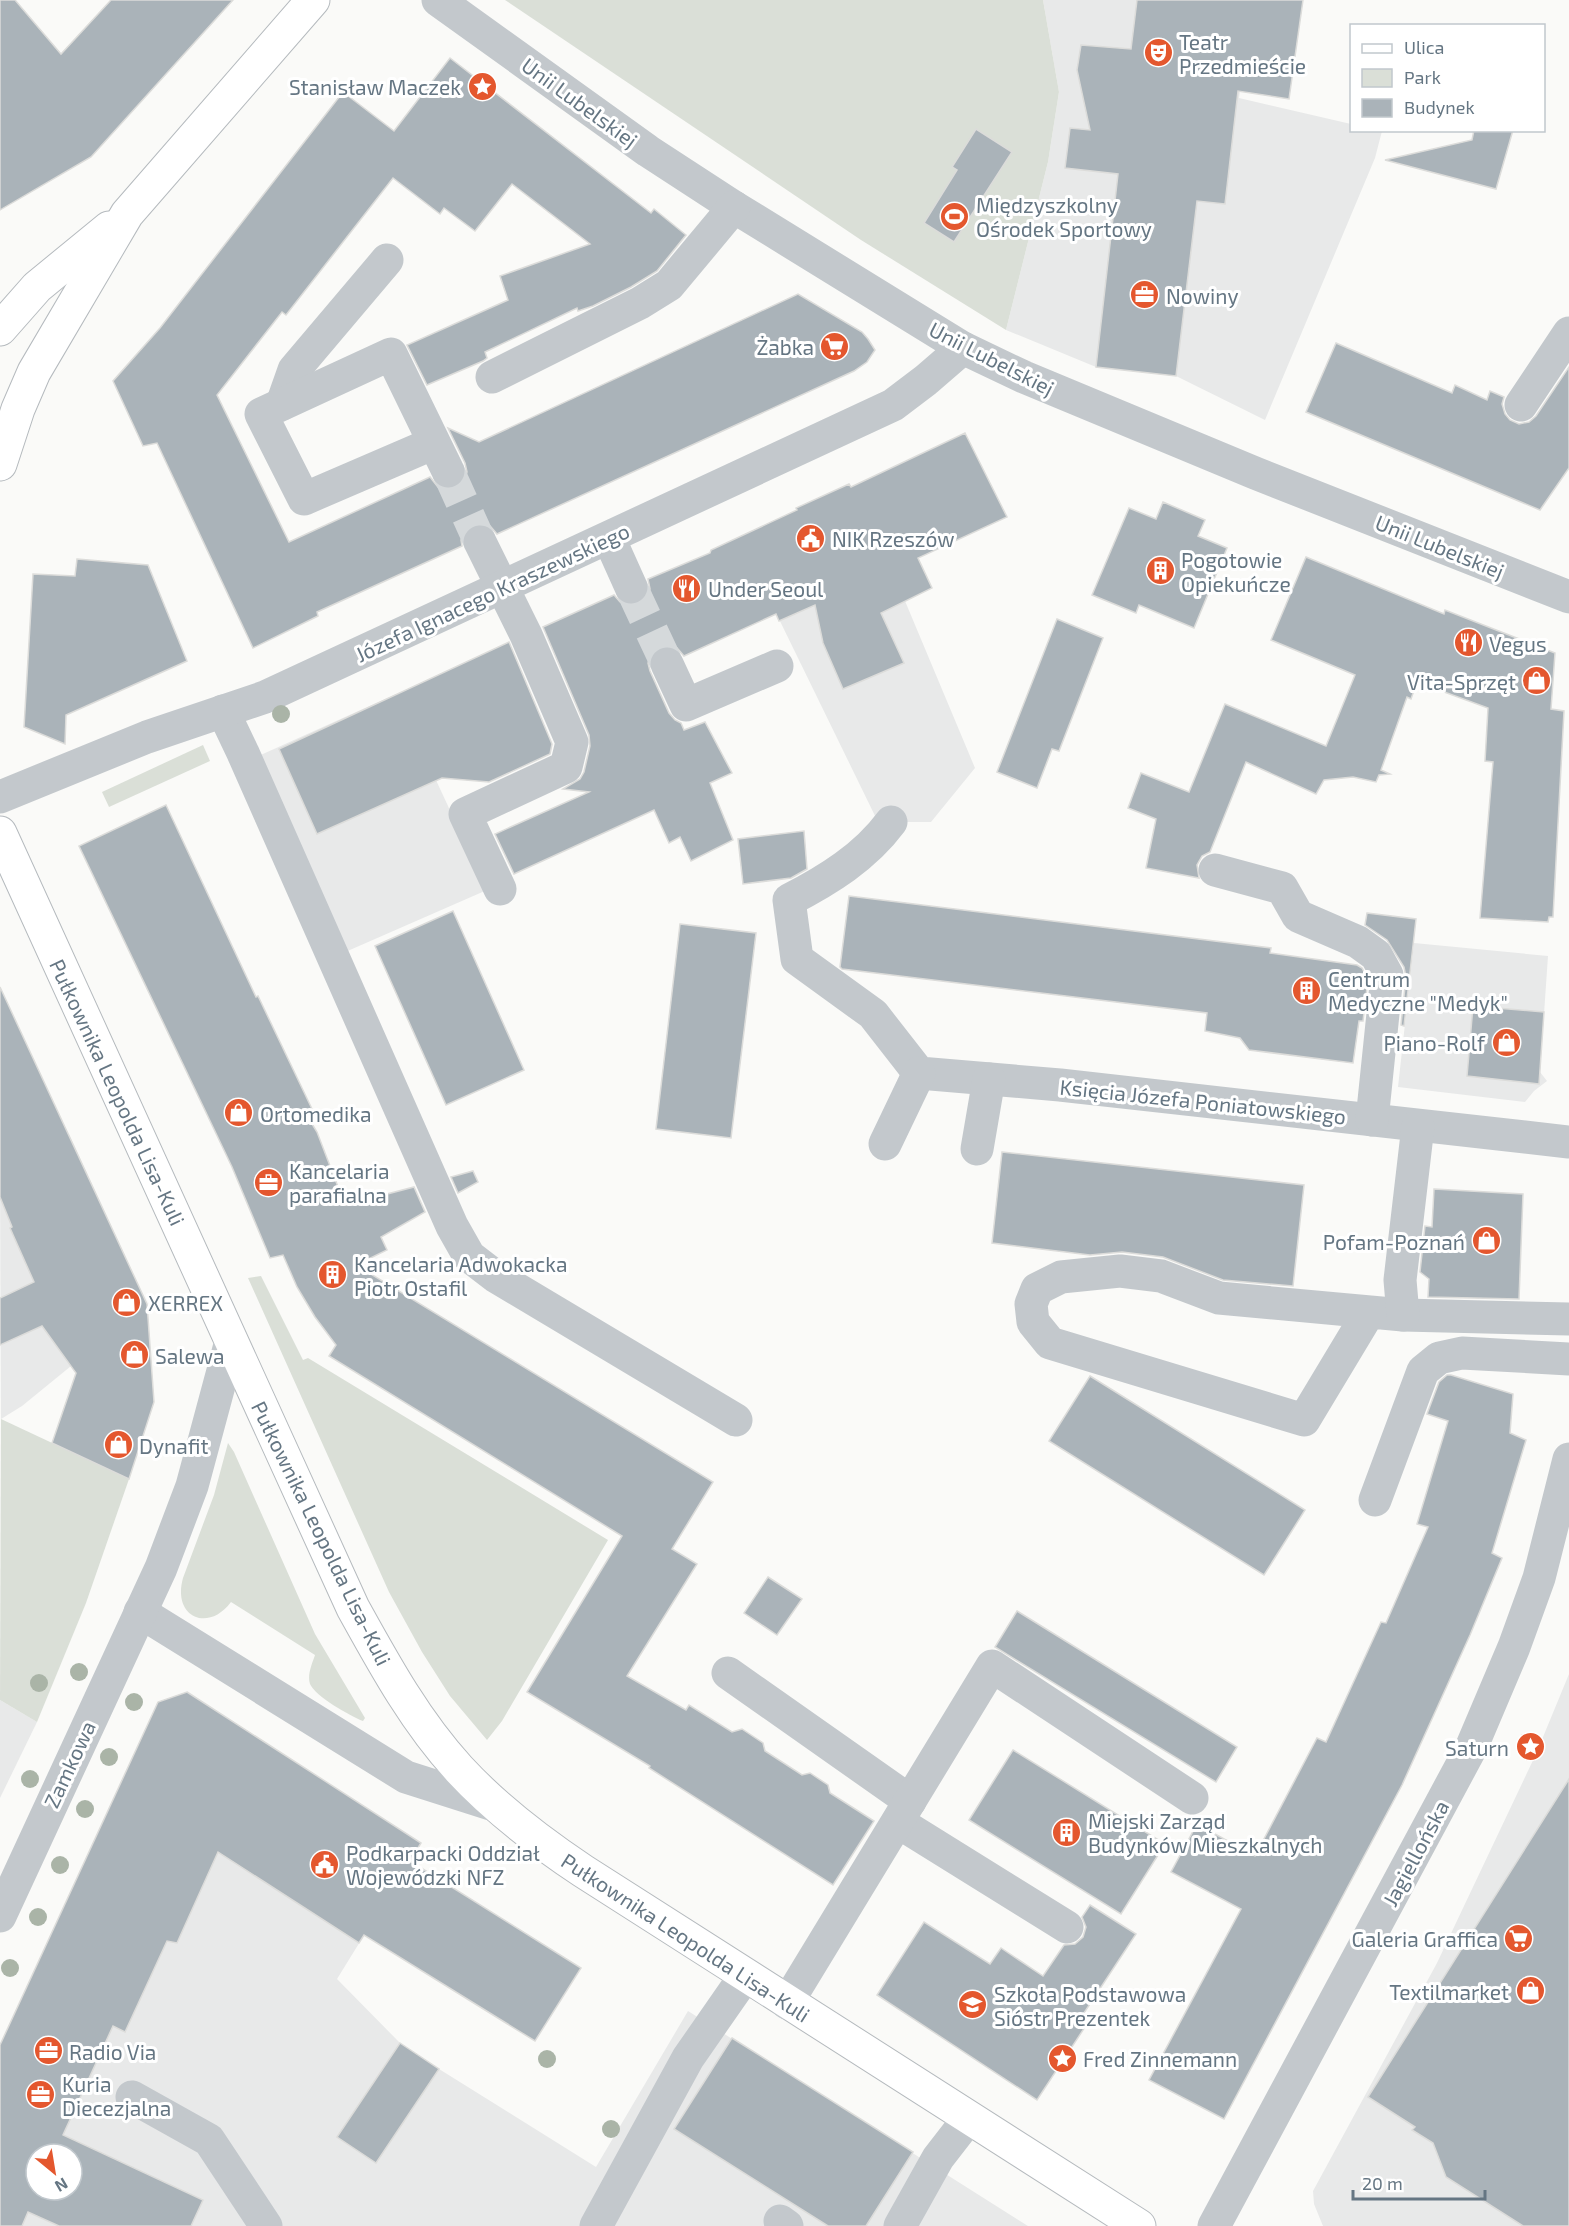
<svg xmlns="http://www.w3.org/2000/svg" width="1569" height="2226" viewBox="0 0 1569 2226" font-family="'Exo 2',sans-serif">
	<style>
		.built { fill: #e8e9e9; fill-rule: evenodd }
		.green { fill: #dadfd7 }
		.building { fill: #aab3b9; stroke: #dcdcda; stroke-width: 1.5; fill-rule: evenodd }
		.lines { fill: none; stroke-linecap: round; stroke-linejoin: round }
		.minor-tunnel { stroke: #d5d9db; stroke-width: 33; stroke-dasharray: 33 16; stroke-linecap: butt }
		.major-casing { stroke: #b5babe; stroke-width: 35 }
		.minor { stroke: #c3c8cc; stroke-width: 33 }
		.major { stroke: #fff; stroke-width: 33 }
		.tree { fill: #aab4a7 }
		.labels { text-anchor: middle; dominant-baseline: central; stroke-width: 6; stroke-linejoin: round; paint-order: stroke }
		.poi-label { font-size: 21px; fill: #657683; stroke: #fff; text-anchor: start }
		.street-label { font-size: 21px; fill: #657683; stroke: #fff }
	</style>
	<rect width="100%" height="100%" fill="#fafaf8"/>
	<g class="built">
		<path d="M1043,0H1253L1239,98L1351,124L1352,130L1382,131L1375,158L1265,420L1176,376L1096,367L1006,330L1048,162L1059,92Z"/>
		<path d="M849,484L905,601L975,768L931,822H878L739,537L797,510L796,508Z"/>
		<path d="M396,694L487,890L343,953L254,758Z"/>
		<path d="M1414,943L1548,956L1540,1072L1547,1081L1534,1091L1525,1102L1398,1087Z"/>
		<path d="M69,1134L147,1304L22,1406L1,1419L0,1165Z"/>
		<path d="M1569,1674V2226H1323L1314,2204L1313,2191L1437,1963L1536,1754Z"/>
		<path d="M187,1692L421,1843L337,1979L400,2043L439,2069L596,2167L688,2011L1028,2226H0V2045L158,1702ZM36,2154H72V2190H36Z"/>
		<path d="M0,1700L37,1722L0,1798Z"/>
	</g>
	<g class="green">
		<path d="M505,0H1043L1059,92L1048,162L1006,330L861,240Z"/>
		<path d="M203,745L210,761L109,807L102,792Z"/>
		<path d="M261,1276L303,1360L308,1358L608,1540L502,1721L487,1740L450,1696L422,1652L389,1592L248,1278Z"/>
		<path d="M1,1419L129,1479L86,1603L37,1722L0,1700Z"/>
		<path d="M228,1443L234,1452L315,1634L365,1718L363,1721C350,1716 315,1696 310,1684C307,1675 312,1664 315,1655L231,1602C208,1633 172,1617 183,1578L214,1495Z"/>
	</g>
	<g class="building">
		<path d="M0,0H15L61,54L111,0H233L91,157L0,210Z"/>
		<path d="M1137,0H1303L1289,99L1238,91L1225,204L1197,201L1176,376L1096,367L1118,174L1065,168L1070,128L1090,130L1077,70L1081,45L1131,49Z"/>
		<path d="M450,58L651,213L654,209L686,235L657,271L631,287L593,306L578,311L577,308L485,352L487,358L483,361L427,385L407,345L508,300L500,276L590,244L512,184L475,231L444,208L440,214L393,178L286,315L282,312L217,395L289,542L430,477L438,487L447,490L457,488L464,481L467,472L465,463L448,428L479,442L798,294L862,332L868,339L875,350L867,362L854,371L497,534L490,526L482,523L472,525L464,532L461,540L462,546L317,612L318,616L253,648L157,443L143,446L113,381L160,328L343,92L394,131Z"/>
		<path d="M976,129L1012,152L954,242L924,223L957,170L952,167Z"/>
		<path d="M1474,130H1513L1496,189L1385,160L1472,140Z"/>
		<path d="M1336,343L1452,393L1455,385L1487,400L1490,391L1504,397L1502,404L1505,414L1510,420L1519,424L1529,422L1536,416L1569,367V468L1540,510L1306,412Z"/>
		<path d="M965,433L1007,517L918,558L932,588L881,613L904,663L843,689L823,643L815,605L779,621L776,614L684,656L677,648L668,645L659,647L651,654L648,663L650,671L669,713L675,720L681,723L684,730L705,722L732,773L710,783L733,840L691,861L680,837L669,843L654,810L514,874L495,834L589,792L563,789L580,779L584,772L590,746L589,735L543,627L614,595L620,602L629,606L639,604L646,597L650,589L648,579L710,553L711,550L797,510L796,508L849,484L851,487Z"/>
		<path d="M1163,502L1205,520L1198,536L1227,548L1194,628L1139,605L1136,613L1092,595L1129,508L1156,519Z"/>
		<path d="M1306,557L1444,614L1445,610L1555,653L1551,709L1564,711L1553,917H1549L1548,922L1480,918L1493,762L1485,761L1488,708L1417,682L1411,699L1407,697L1381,770L1390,774L1379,775L1376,782L1353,777L1324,780L1316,794L1246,762L1210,852L1202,856L1197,865L1199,878L1146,868L1156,819L1128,808L1141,773L1189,792L1225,704L1326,746L1355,675L1271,640Z"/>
		<path d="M77,559L148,565L187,661L66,715L65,744L24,727L33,574L75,576Z"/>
		<path d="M1057,619L1103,638L1059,751L1052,749L1037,788L997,772Z"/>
		<path d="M509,642L552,744L550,754L489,782L442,778L317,834L279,749Z"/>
		<path d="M166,805L256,997L258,996L313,1111L306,1114L317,1132L345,1205L414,1187L425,1212L381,1237L387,1250L356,1265L713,1482L672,1549L697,1564L627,1676L686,1710L689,1705L732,1732L742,1729L763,1743L765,1751L802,1775L810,1773L828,1785L830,1793L874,1821L833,1885L649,1768L650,1766L527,1692L622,1536L329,1356L336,1345L315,1317L297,1287L283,1255L270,1258L232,1167L79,846Z"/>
		<path d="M804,831L807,869L791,878L743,884L738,839Z"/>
		<path d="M849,896L1271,948L1270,953L1357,965L1362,968L1368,979L1363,1021H1359L1353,1063L1249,1050L1240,1038L1205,1031L1207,1013L842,969L840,967Z"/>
		<path d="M453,911L524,1070L446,1105L375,946Z"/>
		<path d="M1367,913L1416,919L1404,1026L1401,1025L1406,977L1404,967L1387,940L1365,925Z"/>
		<path d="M680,924L756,933L731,1138L656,1129Z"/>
		<path d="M0,987L147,1304L154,1402L129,1479L52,1443L76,1373L42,1326L0,1345V1298L34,1282L10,1228L12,1227L0,1197Z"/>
		<path d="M1473,1006L1544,1012L1539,1084L1467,1076Z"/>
		<path d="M1002,1152L1304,1185L1293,1286L1223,1280L1163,1257L1122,1252L1090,1255L992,1243Z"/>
		<path d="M473,1171L478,1182L458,1193L451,1177Z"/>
		<path d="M1434,1189L1523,1194L1519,1299L1428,1297L1429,1279L1420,1272L1425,1226L1432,1227Z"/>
		<path d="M1447,1375H1451L1513,1394L1510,1433L1526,1440L1492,1553L1502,1558L1470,1635L1402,1785L1224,2119L1149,2080L1241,1909L1171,1872L1197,1824L1255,1856L1317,1738L1326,1742L1381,1622L1386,1623L1428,1527L1417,1524L1448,1421L1427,1414L1439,1382Z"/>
		<path d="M1090,1376L1305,1510L1264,1575L1049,1441Z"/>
		<path d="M768,1577L802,1599L777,1635L744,1613Z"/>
		<path d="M1017,1611L1237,1747L1216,1782L995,1647Z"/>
		<path d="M187,1692L421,1843L410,1861L581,1968L535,2041L364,1935L359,1943L218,1852L177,1943L167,1941L125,2032L113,2026L63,2135L203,2200L191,2226H59L28,2212L22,2226H0V2045L158,1702ZM36,2154H72V2190H36Z"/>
		<path d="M1013,1750L1165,1844L1121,1914L969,1820Z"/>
		<path d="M1569,1779V2226H1523L1446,2177L1433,2143L1412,2130L1415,2127L1368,2097Z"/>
		<path d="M1090,1905L1136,1934L1078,2022L1085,2027L1037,2100L877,1995L924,1922L990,1964L1001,1948L1043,1976L1064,1945L1075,1944L1083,1937L1086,1927L1082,1917Z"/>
		<path d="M732,2038L913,2152L866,2226H828L674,2129Z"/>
		<path d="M400,2043L439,2069L376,2163L337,2137Z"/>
	</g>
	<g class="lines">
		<g class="minor-tunnel">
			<path d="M448,471L480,542"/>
			<path d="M631,587L667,664"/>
		</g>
		<defs>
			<g id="major">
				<path d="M0,329L37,287L109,228"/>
				<path d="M0,464L18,409L34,372L127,214L313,0"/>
				<path d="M0,833L353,1608C384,1664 415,1721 459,1769C496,1809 538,1841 583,1871L1139,2226"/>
			</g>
		</defs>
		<use href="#major" class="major-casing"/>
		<g class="minor">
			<path d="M438,0L648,151L734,207L963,348L1024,377L1255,473L1569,597"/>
			<path d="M492,377L640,303L669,285L734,207"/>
			<path d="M282,404L294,370L387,260"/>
			<path d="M1521,405L1569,333"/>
			<path d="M434,443L304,499L261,414L391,354L448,471"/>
			<path d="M609,538L631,587"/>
			<path d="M480,542L526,635L572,742L566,767L465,814L500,889"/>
			<path d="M667,664L686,705L777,666"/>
			<path d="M223,711L243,753L452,1226L469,1256L495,1276L736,1420"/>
			<path d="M0,797L147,737L265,697L893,405L926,380L963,348"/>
			<path d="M891,822C865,857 828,880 789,900L797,959L873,1014L919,1073L1060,1085L1569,1142"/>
			<path d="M1215,870L1282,888L1298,916L1358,942L1376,955L1387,975L1372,1120"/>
			<path d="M885,1144L919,1073"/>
			<path d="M977,1149L989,1079"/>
			<path d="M1369,1312L1304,1420L1050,1343L1033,1322L1031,1304L1037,1289L1061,1277L1120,1271L1161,1276L1219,1298L1403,1315L1569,1319"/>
			<path d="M1403,1315L1400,1280L1418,1126"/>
			<path d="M1375,1500L1423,1371L1439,1358L1462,1353L1569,1359"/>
			<path d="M140,1612L406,1777L497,1806"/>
			<path d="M728,1673L910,1801"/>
			<path d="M898,1822L1067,1927"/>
			<path d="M0,1916L161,1568L192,1486L231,1341"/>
			<path d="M787,2003L992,1666L1192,1798"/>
			<path d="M132,2097L209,2140L266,2226"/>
			<path d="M780,2221L787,2226"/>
			<path d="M596,2226L688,2058L745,1976"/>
			<path d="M900,2226L938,2158L969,2118"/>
			<path d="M1214,2226L1472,1746L1514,1647L1539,1578L1569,1459"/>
		</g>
		<use href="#major" class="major"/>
	</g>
	<g class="tree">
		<circle cx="281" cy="714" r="9"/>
		<circle cx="79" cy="1672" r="9"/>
		<circle cx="39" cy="1683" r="9"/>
		<circle cx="134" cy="1702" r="9"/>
		<circle cx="109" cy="1757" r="9"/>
		<circle cx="30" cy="1779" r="9"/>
		<circle cx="85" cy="1809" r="9"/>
		<circle cx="60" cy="1865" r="9"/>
		<circle cx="38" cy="1917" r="9"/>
		<circle cx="10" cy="1968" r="9"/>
		<circle cx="547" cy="2059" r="9"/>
		<circle cx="611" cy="2129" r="9"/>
	</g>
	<defs>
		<symbol id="theatre-disc" viewBox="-11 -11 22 22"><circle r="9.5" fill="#e4572e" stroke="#fff"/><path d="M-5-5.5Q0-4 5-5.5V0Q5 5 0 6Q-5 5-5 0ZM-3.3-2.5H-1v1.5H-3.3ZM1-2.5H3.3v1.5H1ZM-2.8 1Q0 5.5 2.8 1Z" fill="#fff"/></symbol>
		<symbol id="sight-disc" viewBox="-11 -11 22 22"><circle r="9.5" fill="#e4572e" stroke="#fff"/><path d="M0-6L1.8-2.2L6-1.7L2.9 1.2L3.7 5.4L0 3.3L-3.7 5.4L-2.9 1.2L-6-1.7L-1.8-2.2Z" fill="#fff"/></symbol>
		<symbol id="stadium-disc" viewBox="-11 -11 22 22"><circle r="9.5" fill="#e4572e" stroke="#fff"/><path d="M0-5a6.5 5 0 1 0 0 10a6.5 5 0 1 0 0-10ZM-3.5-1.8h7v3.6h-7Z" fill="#fff"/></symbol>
		<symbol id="office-disc" viewBox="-11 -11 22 22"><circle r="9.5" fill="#e4572e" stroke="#fff"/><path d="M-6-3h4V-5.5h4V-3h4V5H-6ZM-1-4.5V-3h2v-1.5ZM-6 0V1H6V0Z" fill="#fff"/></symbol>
		<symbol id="supermarket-disc" viewBox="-11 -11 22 22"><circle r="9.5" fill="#e4572e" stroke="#fff"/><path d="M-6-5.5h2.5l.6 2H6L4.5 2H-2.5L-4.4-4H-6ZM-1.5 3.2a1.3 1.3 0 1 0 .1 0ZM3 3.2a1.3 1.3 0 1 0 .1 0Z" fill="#fff"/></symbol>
		<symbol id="civic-disc" viewBox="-11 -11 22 22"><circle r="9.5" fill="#e4572e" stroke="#fff"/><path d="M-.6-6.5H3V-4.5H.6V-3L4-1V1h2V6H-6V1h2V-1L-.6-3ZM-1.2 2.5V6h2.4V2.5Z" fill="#fff"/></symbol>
		<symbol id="building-disc" viewBox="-11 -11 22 22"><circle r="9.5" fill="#e4572e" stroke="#fff"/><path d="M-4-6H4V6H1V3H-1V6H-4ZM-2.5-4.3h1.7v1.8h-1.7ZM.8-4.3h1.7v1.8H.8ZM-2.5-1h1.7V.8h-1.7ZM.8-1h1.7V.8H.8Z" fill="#fff"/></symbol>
		<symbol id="restaurant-disc" viewBox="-11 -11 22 22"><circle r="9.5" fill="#e4572e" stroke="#fff"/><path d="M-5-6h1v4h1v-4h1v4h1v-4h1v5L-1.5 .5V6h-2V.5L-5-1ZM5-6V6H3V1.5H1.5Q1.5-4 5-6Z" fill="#fff"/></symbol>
		<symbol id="shop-disc" viewBox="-11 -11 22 22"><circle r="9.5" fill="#e4572e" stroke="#fff"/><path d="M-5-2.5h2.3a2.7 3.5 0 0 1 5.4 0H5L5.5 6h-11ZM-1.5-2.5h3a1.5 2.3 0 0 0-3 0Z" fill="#fff"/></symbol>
		<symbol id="school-disc" viewBox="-11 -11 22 22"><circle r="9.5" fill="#e4572e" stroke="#fff"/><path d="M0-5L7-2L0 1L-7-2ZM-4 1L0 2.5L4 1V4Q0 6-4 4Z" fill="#fff"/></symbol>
	</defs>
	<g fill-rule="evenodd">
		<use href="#theatre-disc" x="1142" y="36" width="33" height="33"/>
		<use href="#sight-disc" x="466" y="70" width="33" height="33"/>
		<use href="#stadium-disc" x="938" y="200" width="33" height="33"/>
		<use href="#office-disc" x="1128" y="278" width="33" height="33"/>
		<use href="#supermarket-disc" x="818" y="330" width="33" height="33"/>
		<use href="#civic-disc" x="794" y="522" width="33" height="33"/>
		<use href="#building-disc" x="1144" y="554" width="33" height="33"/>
		<use href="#restaurant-disc" x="670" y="572" width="33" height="33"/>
		<use href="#restaurant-disc" x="1452" y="626" width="33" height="33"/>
		<use href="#shop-disc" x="1520" y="664" width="33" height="33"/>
		<use href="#building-disc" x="1290" y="974" width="33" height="33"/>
		<use href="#shop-disc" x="1490" y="1026" width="33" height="33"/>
		<use href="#shop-disc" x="222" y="1096" width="33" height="33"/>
		<use href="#office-disc" x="252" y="1166" width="33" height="33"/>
		<use href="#shop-disc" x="1470" y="1224" width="33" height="33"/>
		<use href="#building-disc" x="316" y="1258" width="33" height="33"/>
		<use href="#shop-disc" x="110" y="1286" width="33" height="33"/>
		<use href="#shop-disc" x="118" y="1338" width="33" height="33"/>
		<use href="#shop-disc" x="102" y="1428" width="33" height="33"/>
		<use href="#sight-disc" x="1514" y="1730" width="33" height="33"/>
		<use href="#building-disc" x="1050" y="1816" width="33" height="33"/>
		<use href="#civic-disc" x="308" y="1848" width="33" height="33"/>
		<use href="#supermarket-disc" x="1502" y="1922" width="33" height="33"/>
		<use href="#shop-disc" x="1514" y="1974" width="33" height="33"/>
		<use href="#school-disc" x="956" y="1988" width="33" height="33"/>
		<use href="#office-disc" x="32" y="2034" width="33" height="33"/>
		<use href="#sight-disc" x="1046" y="2042" width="33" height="33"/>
		<use href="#office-disc" x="24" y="2078" width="33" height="33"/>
	</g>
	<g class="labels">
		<g class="poi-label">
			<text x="1179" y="41">Teatr<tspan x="1179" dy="24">Przedmieście</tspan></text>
			<text x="461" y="86" text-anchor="end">Stanisław Maczek</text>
			<text x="976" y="204">Międzyszkolny<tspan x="976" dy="24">Ośrodek Sportowy</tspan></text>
			<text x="1166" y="295">Nowiny</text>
			<text x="814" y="346" text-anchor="end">Żabka</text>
			<text x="832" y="538">NIK Rzeszów</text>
			<text x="1181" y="559">Pogotowie<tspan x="1181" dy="24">Opiekuńcze</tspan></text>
			<text x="708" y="588">Under Seoul</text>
			<text x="1489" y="643">Vegus</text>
			<text x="1516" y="681" text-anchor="end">Vita-Sprzęt</text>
			<text x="1328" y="978">Centrum<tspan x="1328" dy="24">Medyczne "Medyk"</tspan></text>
			<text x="1485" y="1042" text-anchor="end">Piano-Rolf</text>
			<text x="260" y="1113">Ortomedika</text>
			<text x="289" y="1170">Kancelaria<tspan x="289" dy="24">parafialna</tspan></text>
			<text x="1465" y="1241" text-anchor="end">Pofam-Poznań</text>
			<text x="354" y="1263">Kancelaria Adwokacka<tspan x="354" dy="24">Piotr Ostafil</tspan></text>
			<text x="148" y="1302">XERREX</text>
			<text x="155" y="1355">Salewa</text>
			<text x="139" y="1445">Dynafit</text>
			<text x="1509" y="1747" text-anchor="end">Saturn</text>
			<text x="1088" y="1820">Miejski Zarząd<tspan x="1088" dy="24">Budynków Mieszkalnych</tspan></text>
			<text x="346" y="1852">Podkarpacki Oddział<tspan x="346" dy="24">Wojewódzki NFZ</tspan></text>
			<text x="1498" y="1938" text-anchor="end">Galeria Graffica</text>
			<text x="1509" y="1991" text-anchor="end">Textilmarket</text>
			<text x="994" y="1993">Szkoła Podstawowa<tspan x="994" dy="24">Sióstr Prezentek</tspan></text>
			<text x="69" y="2051">Radio Via</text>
			<text x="1083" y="2058">Fred Zinnemann</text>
			<text x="62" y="2083">Kuria<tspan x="62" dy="24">Diecezjalna</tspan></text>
		</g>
		<g class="street-label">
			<text transform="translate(580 102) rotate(36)">Unii Lubelskiej</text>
			<text transform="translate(992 358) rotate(27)">Unii Lubelskiej</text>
			<text transform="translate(1440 546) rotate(22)">Unii Lubelskiej</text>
			<text transform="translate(492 592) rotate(-25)">Józefa Ignacego Kraszewskiego</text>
			<text transform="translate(118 1092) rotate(65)">Pułkownika Leopolda Lisa-Kuli</text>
			<text transform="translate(1203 1101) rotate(6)">Księcia Józefa Poniatowskiego</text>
			<text transform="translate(322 1533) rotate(64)">Pułkownika Leopolda Lisa-Kuli</text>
			<text transform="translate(69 1764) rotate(-65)">Zamkowa</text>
			<text transform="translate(1415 1853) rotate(-62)">Jagiellońska</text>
			<text transform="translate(686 1937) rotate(33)">Pułkownika Leopolda Lisa-Kuli</text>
		</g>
	</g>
	<rect x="1350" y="24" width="195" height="108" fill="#ffffff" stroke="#c1c8cd" stroke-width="1.5"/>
	<rect x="1362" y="44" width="30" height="9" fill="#ffffff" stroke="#c1c8cd" stroke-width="1.5"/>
	<text x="1404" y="54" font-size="18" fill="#657683">Ulica</text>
	<rect x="1362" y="69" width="30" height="18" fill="#dadfd7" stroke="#c1c8cd" stroke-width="1.5"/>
	<text x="1404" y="84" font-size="18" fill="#657683">Park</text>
	<rect x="1362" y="99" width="30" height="18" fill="#aab3b9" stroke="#c1c8cd" stroke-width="1.5"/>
	<text x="1404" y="114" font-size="18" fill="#657683">Budynek</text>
	<g transform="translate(54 2172) rotate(150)"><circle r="28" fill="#ffffff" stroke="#c1c8cd" stroke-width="1.5"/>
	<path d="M0-4.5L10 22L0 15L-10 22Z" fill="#e4572e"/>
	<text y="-9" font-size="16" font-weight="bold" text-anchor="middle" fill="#657683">N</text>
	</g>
	<path d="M1353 2190v9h132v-9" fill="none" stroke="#657683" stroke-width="3"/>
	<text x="1362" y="2190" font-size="18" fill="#657683" stroke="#ffffff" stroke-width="4.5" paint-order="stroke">20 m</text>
</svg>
